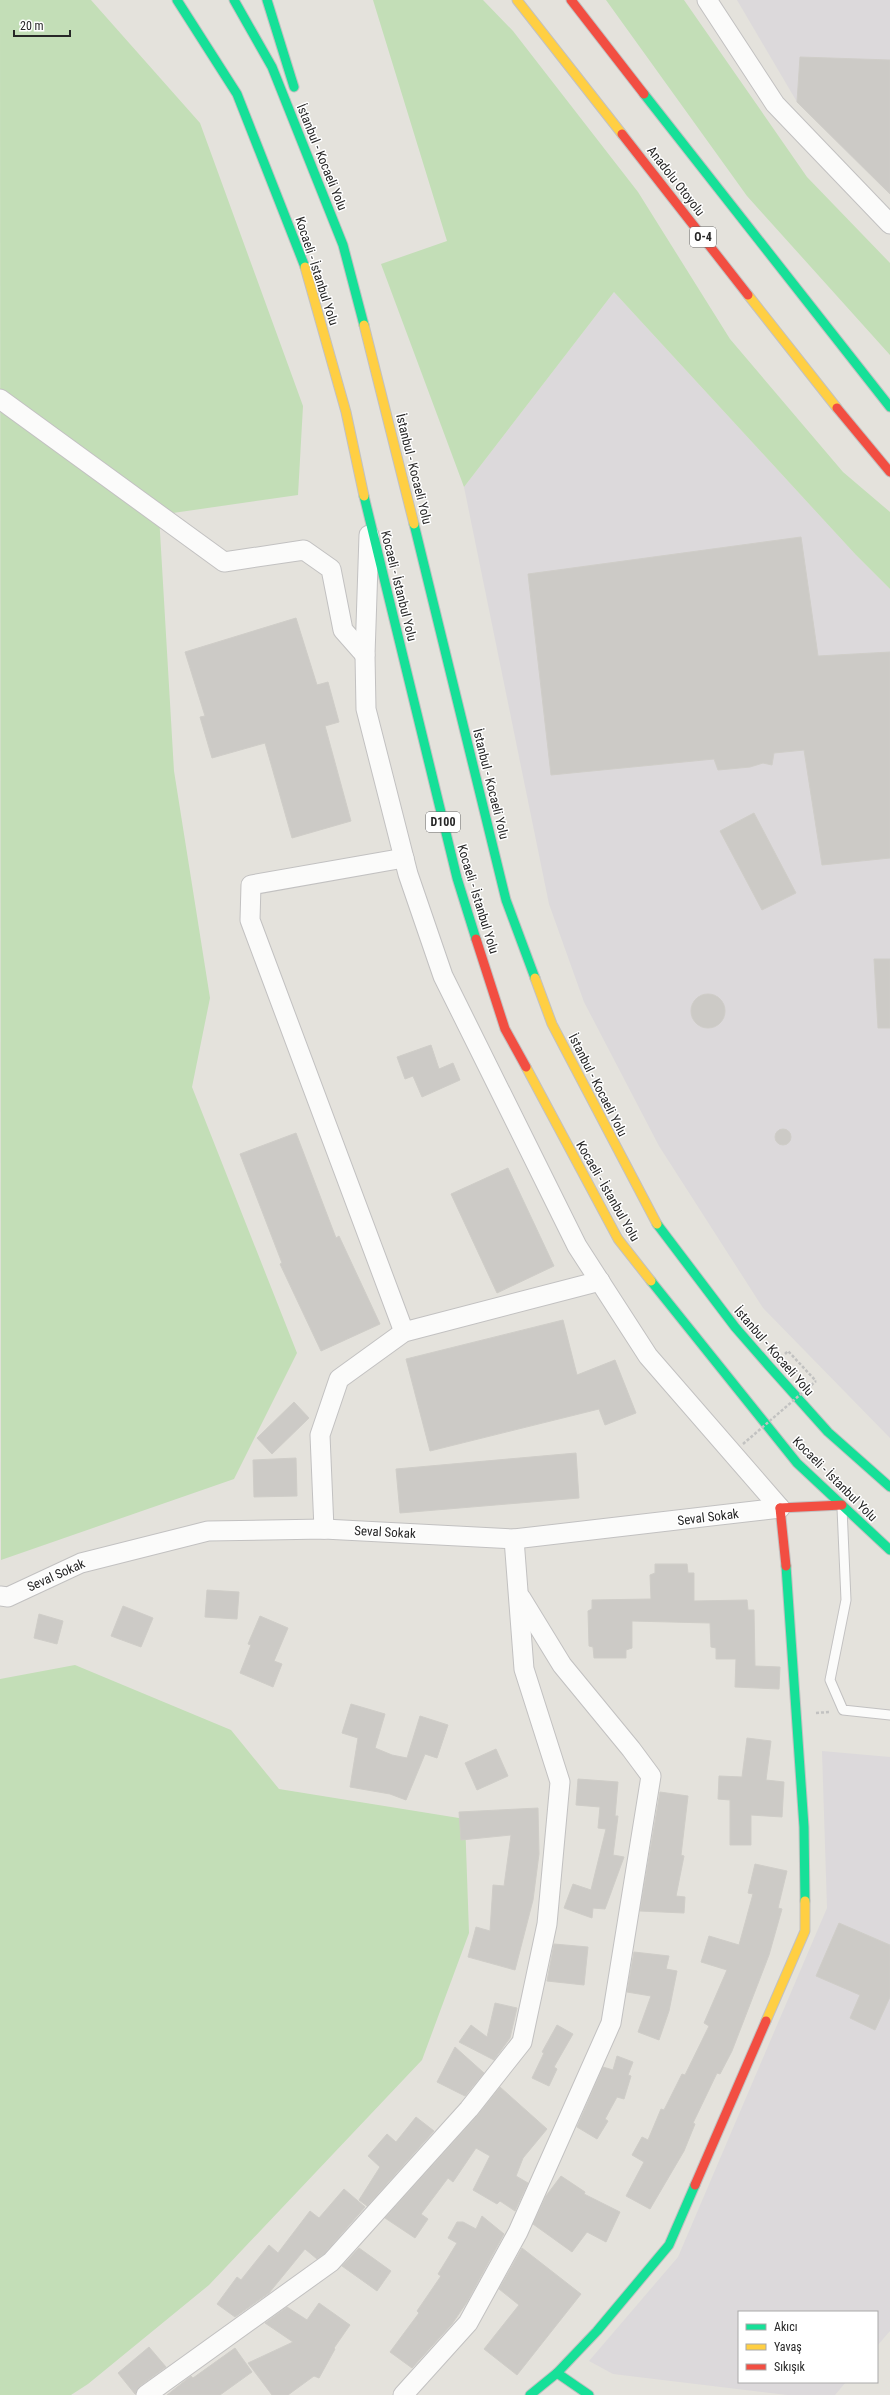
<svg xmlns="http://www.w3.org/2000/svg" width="890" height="2395" viewBox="0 0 890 2395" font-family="'Roboto Condensed',sans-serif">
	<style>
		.industrial { fill: #dcd9db }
		.green { fill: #c3deb7 }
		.building { fill: #cccac6; stroke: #cfcdc8 }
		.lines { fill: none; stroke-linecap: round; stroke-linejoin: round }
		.lane-casing { stroke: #c2c1c1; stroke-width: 11 }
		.street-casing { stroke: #c2c1c1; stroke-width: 21 }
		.fast-casing { stroke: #c2c1c1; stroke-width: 11 }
		.slow-casing { stroke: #c2c1c1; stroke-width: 11 }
		.jam-casing { stroke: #c2c1c1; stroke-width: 11 }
		.path { stroke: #c2c2c1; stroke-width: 2.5; stroke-dasharray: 3 2; stroke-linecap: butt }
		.lane { stroke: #fbfbfa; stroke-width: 9 }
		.street { stroke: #fbfbfa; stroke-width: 19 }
		.fast { stroke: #16e098; stroke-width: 9 }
		.slow { stroke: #ffcf43; stroke-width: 9 }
		.jam { stroke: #f24e42; stroke-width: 9 }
		.path-bridge { stroke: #c2c2c1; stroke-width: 2.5; stroke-dasharray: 3 2; stroke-linecap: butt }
		.labels { text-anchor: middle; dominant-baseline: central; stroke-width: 3; stroke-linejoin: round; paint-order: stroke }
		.shield { fill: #fff; stroke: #686868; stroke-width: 1 }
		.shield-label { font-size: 12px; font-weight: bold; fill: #272727 }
		.street-label { font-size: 13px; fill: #272727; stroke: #fff }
	</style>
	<rect width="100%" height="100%" fill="#e4e2dc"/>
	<g class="industrial">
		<path d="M737,0H890V194L797,102Z"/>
		<path d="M614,292L856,555L890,589V1438L763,1308L659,1146L584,1002L549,904L464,487Z"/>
		<path d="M822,1751L890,1757V2331L877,2346V2312H739V2382H846L835,2395H787L613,2374L589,2361L678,2257L827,1908Z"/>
	</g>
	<g class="green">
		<path d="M0,0H91L200,123L303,406L298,495L159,515L174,771L210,998L192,1087L297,1353L234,1479L1,1560Z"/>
		<path d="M373,0H483L513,31L638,192L730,339L843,472L890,512V589L856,555L614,292L464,487L381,264L447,241Z"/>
		<path d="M606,0H684L807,177L890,263V355L747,196Z"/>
		<path d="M75,1665L231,1730L279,1789L465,1819L469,1933L422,2060L209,2285L88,2384L71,2395H0V1679Z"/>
	</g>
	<g class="building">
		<path d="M800,57L890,60V194L797,102Z"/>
		<path d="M801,537L818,656L890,652V858L822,865L804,750L774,753L772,765L763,763L750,767L718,770L714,759L551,775L528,574Z"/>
		<path d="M296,618L317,685L328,682L339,722L325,726L351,821L292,838L265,743L212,758L200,717L205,716L185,652Z"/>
		<path d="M754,813L796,893L762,910L720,831Z"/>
		<path d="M874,959H890V1028H878Z"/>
		<circle cx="708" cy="1011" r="17"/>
		<path d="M431,1045L439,1069L453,1063L460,1080L422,1097L413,1076L405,1079L397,1057Z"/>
		<circle cx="783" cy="1137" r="8"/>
		<path d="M296,1133L336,1238L339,1236L380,1324L321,1351L280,1264L282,1263L240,1154Z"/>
		<path d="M508,1168L554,1266L497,1293L451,1194Z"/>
		<path d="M563,1320L577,1375L615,1360L636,1413L605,1425L599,1409L430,1451L406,1359Z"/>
		<path d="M294,1402L309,1418L272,1454L257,1438Z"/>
		<path d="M576,1453L579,1498L400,1513L396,1469Z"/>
		<path d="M296,1458L297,1496L254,1497L253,1460Z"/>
		<path d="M655,1564H687L688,1573H694V1601L747,1600L748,1610H754L755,1666L780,1667L779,1689L735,1687L736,1659H716V1648L711,1647L710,1623L632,1621V1648L626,1650V1658H594L593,1647L589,1646L588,1611L592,1609V1600L651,1599L650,1575L655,1573Z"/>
		<path d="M207,1590L239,1592L237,1619L205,1617Z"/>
		<path d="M123,1606L153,1618L141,1647L111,1636Z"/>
		<path d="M39,1614L63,1621L57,1644L34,1638Z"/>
		<path d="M260,1616L288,1628L274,1661L282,1664L273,1687L240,1673L251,1645L248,1644Z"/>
		<path d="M351,1704L385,1714L375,1748L392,1755L407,1758L420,1716L448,1725L437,1758L425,1754L406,1800L390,1794L350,1787L358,1738L342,1733Z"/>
		<path d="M747,1738L771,1741L766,1780L784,1782L782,1817L751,1815V1845H730V1800L718,1799L719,1776L742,1777Z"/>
		<path d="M496,1749L508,1776L477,1790L465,1763Z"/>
		<path d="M578,1779L618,1782L615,1816H618L613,1855L624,1857L605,1909L593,1908L592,1918L564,1908L573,1884L591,1890L606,1829L598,1828L600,1807L576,1805Z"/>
		<path d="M660,1792L688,1796L681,1855L684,1856L676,1896L685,1897L684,1913L640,1911Z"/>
		<path d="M538,1808L539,1854L533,1900L515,1970L468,1957L476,1927L490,1931L493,1885L504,1886L511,1835L461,1840L459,1812Z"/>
		<path d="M755,1864L787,1871L778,1908L782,1909L769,1955L732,2051L720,2074L717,2073L693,2123L695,2124L684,2151L650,2209L626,2196L644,2162L632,2155L642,2137L648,2140L661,2109L664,2110L682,2074L685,2075L709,2026L704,2023L727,1970L701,1962L709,1936L739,1945L753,1894L748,1893Z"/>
		<path d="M839,1923L890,1945V1997L875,2030L850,2018L860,1995L816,1976Z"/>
		<path d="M554,1944L588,1947L584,1985L547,1981Z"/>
		<path d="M634,1952L669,1956L666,1969L677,1971L669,2011L659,2040L638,2032L651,1996L627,1992Z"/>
		<path d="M495,2003L517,2008L510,2038L494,2060L459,2042L471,2025L487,2037Z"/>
		<path d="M557,2025L573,2034L554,2067L557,2069L549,2086L532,2078L544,2053L542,2052Z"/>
		<path d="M455,2047L484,2073L465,2096L437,2082Z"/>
		<path d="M617,2056L633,2062L628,2075L631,2076L624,2099L617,2097L605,2119L608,2121L597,2139L577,2127L603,2067L613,2070Z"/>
		<path d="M500,2087L547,2129L523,2158L516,2176L528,2183L515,2211L500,2201L497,2204L473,2190L490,2156L476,2148L453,2182L448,2178L421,2214L428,2219L415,2238L385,2218L477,2116Z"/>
		<path d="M416,2117L434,2131L367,2206L359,2200L380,2167L368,2156L387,2134L396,2142Z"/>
		<path d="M561,2176L585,2192L584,2194L620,2212L606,2242L587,2232L572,2252L533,2224L546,2196Z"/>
		<path d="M344,2189L365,2207L324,2254L317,2259L305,2249L269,2293L235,2317L217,2304L237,2277L241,2280L269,2245L278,2253L310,2211L319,2218Z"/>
		<path d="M482,2216L504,2234L467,2302L452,2324L412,2368L390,2352L419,2313L417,2311L441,2276L438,2274L457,2243L448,2238L457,2222H463L476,2229Z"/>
		<path d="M359,2248L391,2271L377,2291L342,2266Z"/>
		<path d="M522,2248L581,2294L517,2375L484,2349L519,2305L499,2289Z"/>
		<path d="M319,2303L350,2325L334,2348L335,2349L319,2378L314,2376L288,2395H272L248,2363L293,2342L265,2323L287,2307L307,2320Z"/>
		<path d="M149,2347L166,2367L140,2386L135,2394L118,2373Z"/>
		<path d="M235,2348L252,2372L220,2395H167L191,2376L193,2378Z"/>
	</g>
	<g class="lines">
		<defs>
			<path id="lane" d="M842,1508L846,1600L830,1680L843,1710L890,1715"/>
			<g id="street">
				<path d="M707,0L775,104L890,224"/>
				<path d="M0,399L224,562L304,550L331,569L343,630L365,655"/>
				<path d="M369,535L365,655L366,709L408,874L443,976L577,1246L648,1356L780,1508"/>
				<path d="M404,858L251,885L250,920L404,1332"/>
				<path d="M324,1529L320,1435L339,1379L404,1332L600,1281"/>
				<path d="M0,1596L8,1597L81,1563L208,1531L324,1529L514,1539L780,1508"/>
				<path d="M146,2395L331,2262L469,2109L522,2042L547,1924L560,1782L524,1669L514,1539"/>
				<path d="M403,2395L468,2323L518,2232L611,2023L651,1776L631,1749L562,1665L521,1598"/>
			</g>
			<g id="fast">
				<path d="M177,0L237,94L305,267"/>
				<path d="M234,0L272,67L343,245L364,325"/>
				<path d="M267,0L294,87"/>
				<path d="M644,94L890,407"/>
				<path d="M364,496L457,878L476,939"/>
				<path d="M414,524L506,900L535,978"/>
				<path d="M657,1224L735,1327L769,1366L828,1432L890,1487"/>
				<path d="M651,1281L797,1463L890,1550"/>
				<path d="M786,1566L804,1827L805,1901"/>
				<path d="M557,2373L589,2395"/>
				<path d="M530,2395L557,2373L597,2331L669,2245L695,2185"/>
			</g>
			<g id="slow">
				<path d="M517,0L622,134"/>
				<path d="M305,267L346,412L364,496"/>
				<path d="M748,295L837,408"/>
				<path d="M364,325L414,524"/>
				<path d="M535,978L552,1024L657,1224"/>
				<path d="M526,1067L618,1239L651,1281"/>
				<path d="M766,2021L805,1931V1901"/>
			</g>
			<g id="jam">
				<path d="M571,0L644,94"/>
				<path d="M622,134L748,295"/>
				<path d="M837,408L890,472"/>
				<path d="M476,939L505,1029L526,1067"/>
				<path d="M780,1508L786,1566"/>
				<path d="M780,1508L842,1505"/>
				<path d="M695,2185L766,2021"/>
			</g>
		</defs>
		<use href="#lane" class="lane-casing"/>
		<use href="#street" class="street-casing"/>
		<use href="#fast" class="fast-casing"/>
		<use href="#slow" class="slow-casing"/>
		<use href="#jam" class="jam-casing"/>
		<g class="path">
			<path d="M785,1354L788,1351L816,1381"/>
			<path d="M816,1713L829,1712"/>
		</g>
		<use href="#lane" class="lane"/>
		<use href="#street" class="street"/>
		<use href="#fast" class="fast"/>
		<use href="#slow" class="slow"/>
		<use href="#jam" class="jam"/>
		<path class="path-bridge" d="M743,1444L816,1381"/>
	</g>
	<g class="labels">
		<g class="shield">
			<rect x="690" y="227" width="26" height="20" rx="3"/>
			<rect x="426" y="812" width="34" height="20" rx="3"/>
		</g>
		<g class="shield-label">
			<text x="703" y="237">O-4</text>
			<text x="443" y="822">D100</text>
		</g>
		<g class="street-label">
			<text transform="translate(322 157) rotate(68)">İstanbul - Kocaeli Yolu</text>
			<text transform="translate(676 181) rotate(52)">Anadolu Otoyolu</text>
			<text transform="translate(317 271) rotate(72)">Kocaeli - İstanbul Yolu</text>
			<text transform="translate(414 469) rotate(76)">İstanbul - Kocaeli Yolu</text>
			<text transform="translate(399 586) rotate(76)">Kocaeli - İstanbul Yolu</text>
			<text transform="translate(491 784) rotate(76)">İstanbul - Kocaeli Yolu</text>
			<text transform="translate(478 899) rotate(73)">Kocaeli - İstanbul Yolu</text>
			<text transform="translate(598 1085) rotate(63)">İstanbul - Kocaeli Yolu</text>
			<text transform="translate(608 1191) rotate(60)">Kocaeli - İstanbul Yolu</text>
			<text transform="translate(774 1351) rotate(49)">İstanbul - Kocaeli Yolu</text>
			<text transform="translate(835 1479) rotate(45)">Kocaeli - İstanbul Yolu</text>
			<text transform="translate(708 1517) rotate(-7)">Seval Sokak</text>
			<text transform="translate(385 1532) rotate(3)">Seval Sokak</text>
			<text transform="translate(56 1575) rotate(-24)">Seval Sokak</text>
		</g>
	</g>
	<rect x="738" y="2311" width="140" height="72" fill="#ffffff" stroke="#a9a9a9"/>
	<rect x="746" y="2324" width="20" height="6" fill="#16e098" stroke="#a9a9a9"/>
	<text x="774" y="2331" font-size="12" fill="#272727">Akıcı</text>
	<rect x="746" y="2344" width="20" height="6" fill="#ffcf43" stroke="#a9a9a9"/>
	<text x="774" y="2351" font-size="12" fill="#272727">Yavaş</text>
	<rect x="746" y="2364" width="20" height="6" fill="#f24e42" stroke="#a9a9a9"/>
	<text x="774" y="2371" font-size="12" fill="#272727">Sıkışık</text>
	<path d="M14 30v6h56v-6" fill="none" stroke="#272727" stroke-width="2"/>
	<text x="20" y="30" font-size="12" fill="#272727" stroke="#ffffff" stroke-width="3" paint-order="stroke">20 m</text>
</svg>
